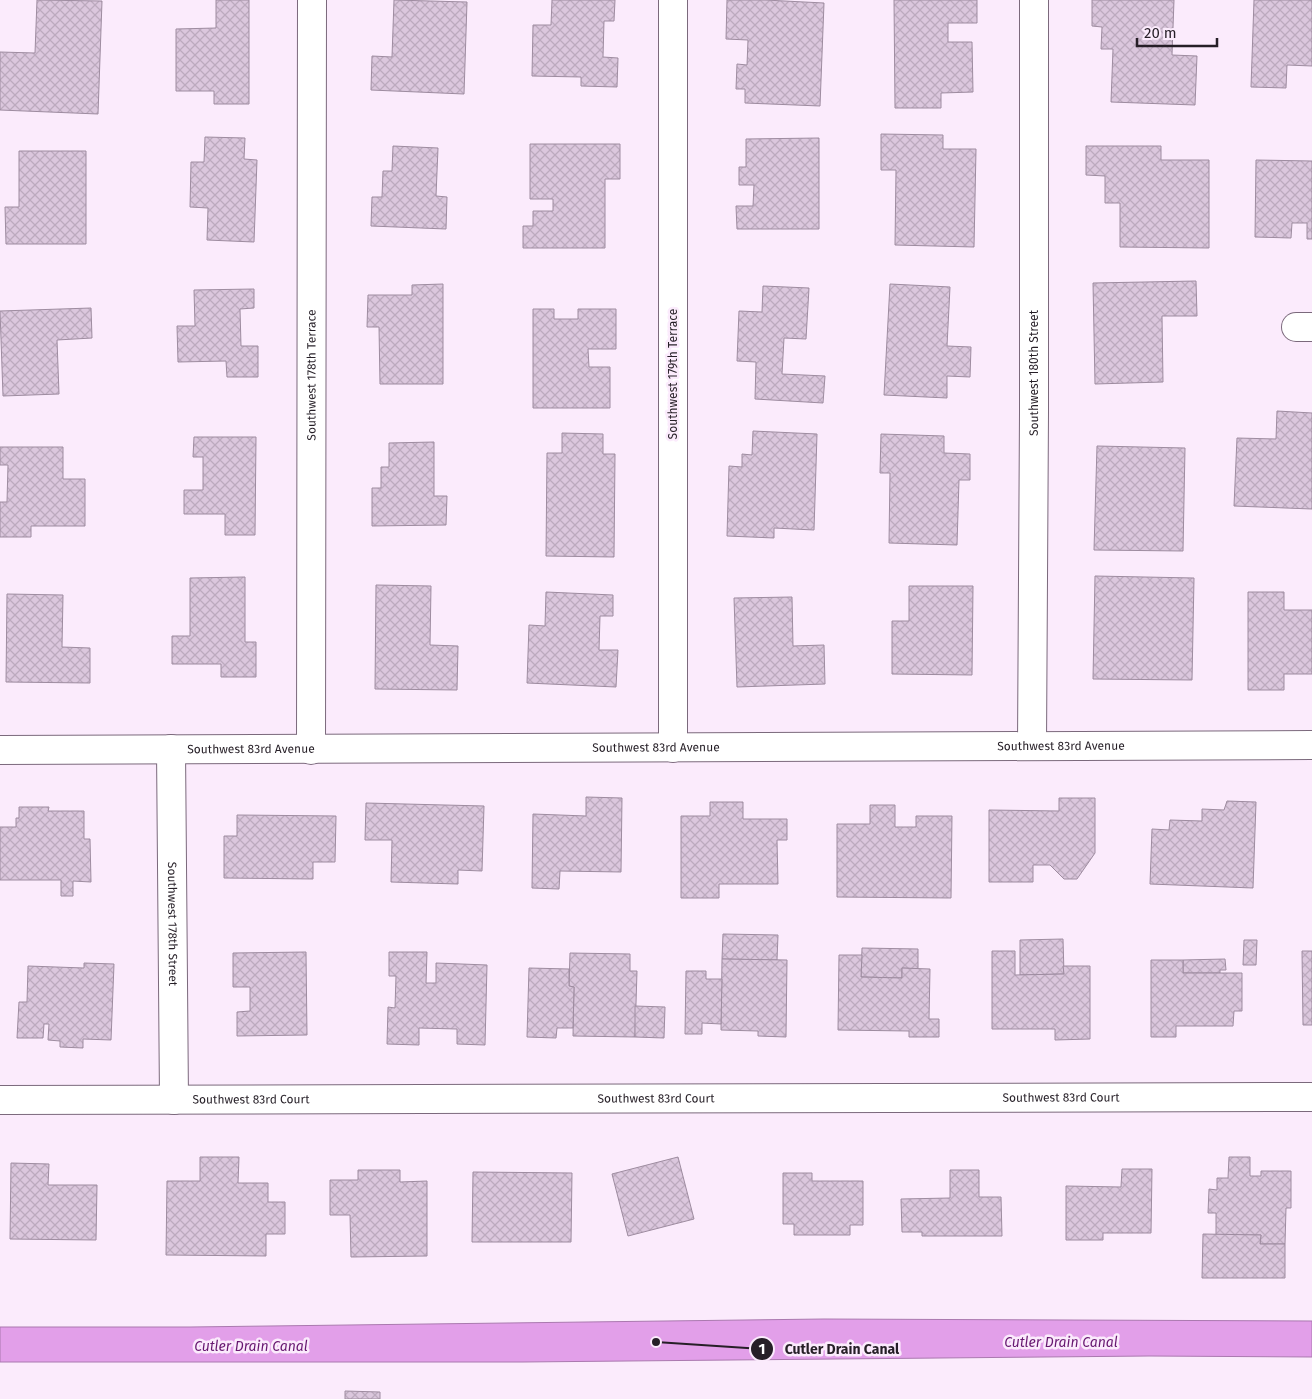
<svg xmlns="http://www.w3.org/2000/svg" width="1312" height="1399" viewBox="0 0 1312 1399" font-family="'Fira Sans',sans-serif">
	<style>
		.water { fill: #e29fe9; stroke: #aa79af }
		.building { fill: url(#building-cross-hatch); stroke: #9e8ca0 }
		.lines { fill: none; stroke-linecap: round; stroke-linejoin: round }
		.street-casing { stroke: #7b697c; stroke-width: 30 }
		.street { stroke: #fff; stroke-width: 28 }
		.labels { text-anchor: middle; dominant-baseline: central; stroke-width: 5; stroke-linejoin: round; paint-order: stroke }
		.street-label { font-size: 12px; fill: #261f27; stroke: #fbebfc }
		.water-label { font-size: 14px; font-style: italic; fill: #671770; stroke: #fbebfc }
		.leader { fill: none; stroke: #261f27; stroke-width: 2 }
		.callout-dot { fill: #261f27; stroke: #fbebfc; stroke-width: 2 }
		.mark-label { font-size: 15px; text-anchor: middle; font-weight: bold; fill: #fff }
		.callout-label { font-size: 14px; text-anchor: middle; font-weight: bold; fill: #261f27; stroke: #fbebfc; stroke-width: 5; stroke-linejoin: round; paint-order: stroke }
	</style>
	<defs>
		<pattern id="building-cross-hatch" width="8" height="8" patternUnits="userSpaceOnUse" patternTransform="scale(1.25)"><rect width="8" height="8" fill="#dbc7dd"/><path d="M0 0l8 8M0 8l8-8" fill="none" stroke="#bcaabe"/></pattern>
	</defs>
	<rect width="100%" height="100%" fill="#fbebfc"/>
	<path class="water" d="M824,1319L1312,1321V1357L1149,1356L523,1362H0V1327H190Z"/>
	<g class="building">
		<path d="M37,0L102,1L98,114L0,110V52L35,53Z"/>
		<path d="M216,0H249V104H214V91H176V29L216,28Z"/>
		<path d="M394,0L467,2L464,94L371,90L372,56L392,57Z"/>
		<path d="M552,0H615L614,21H604L603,57L618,58L617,87L581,86V77L532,76L533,25H551Z"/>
		<path d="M727,0H765L824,3L820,106L745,103V89H736L737,64L747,65L748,40L726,39Z"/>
		<path d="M894,0H977V23H948V42H972L973,92L941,93V108H895Z"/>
		<path d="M1092,0H1174L1172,55L1197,56L1195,105L1111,102L1113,49H1101L1102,27L1092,26Z"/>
		<path d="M1254,0H1312V66L1287,65L1286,88L1251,87Z"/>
		<path d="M881,134L943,135V149H976L974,247L895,245L896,170H881Z"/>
		<path d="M205,137L245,138L244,159L257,160L254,242L207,240L208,208L190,207L191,162H204Z"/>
		<path d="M819,138V229H737L736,206H753L754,185H739V167H746V139Z"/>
		<path d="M530,144H620V179H605V248H523V226H533V211H553V199H530Z"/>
		<path d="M393,146L438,148L436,196L447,197L446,229L371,226L372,197H382L383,171H392Z"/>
		<path d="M1086,146H1161V160H1209V248L1120,247V203H1105V176L1086,175Z"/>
		<path d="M19,151H86V244H6L5,207H19Z"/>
		<path d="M1256,160L1312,161V239H1307V223H1292L1291,238L1255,237Z"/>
		<path d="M1196,281L1197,316H1162L1163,382L1095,384L1093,283Z"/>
		<path d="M443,284V384H380L379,327H367L368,295H412V285Z"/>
		<path d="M890,284L950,287L947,346L971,347L970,377L947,376V398L884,395Z"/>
		<path d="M763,286L809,288L806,339L784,338L782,374L825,376L823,403L755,399L756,362L737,361L739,311L762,312Z"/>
		<path d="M254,289V308L240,309L241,346H258V377H227L226,361L178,362L177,326H195L194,290Z"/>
		<path d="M91,308L92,338L57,340L59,394L3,396L0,311Z"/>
		<path d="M533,309H554V319H578V309H616V349H588L589,367H610V408H533Z"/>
		<path d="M1277,411L1312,413V509L1234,506L1237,438L1276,439Z"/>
		<path d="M753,431L817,434L814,530L774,528V538L727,536L729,466L742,467V454L752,455Z"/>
		<path d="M562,433L603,434V454H615L614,557L546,556L547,453H562Z"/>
		<path d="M881,434L944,436V453L970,454V480H959L957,545L889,543L890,473H880Z"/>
		<path d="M194,437H256L255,535H225V514H184V490H203V457H193Z"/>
		<path d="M434,442V496H447L446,525L372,526V488H381V467H389V443Z"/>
		<path d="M1097,446L1185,448L1183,551L1094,550Z"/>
		<path d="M0,447H63V479H85V526H31V537H0V502H7L8,465H0Z"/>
		<path d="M1095,576L1194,578L1192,680L1093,679Z"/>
		<path d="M245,577V642H256V677H221V664H172V636H190V578Z"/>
		<path d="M376,585L431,586L430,645L458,646L457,690L375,689Z"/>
		<path d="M909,586H973L972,675L892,674V621H909Z"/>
		<path d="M546,592L613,595V616H600L599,650H618L616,687L527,683L529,625L545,626Z"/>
		<path d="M1248,592H1284V610H1312V674H1284V690H1248Z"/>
		<path d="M7,594L63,595L62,647L90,648V683L6,682Z"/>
		<path d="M792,597L793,646L824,645L825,684L737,687L734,598Z"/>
		<path d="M586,797L622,798L621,872L560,871L559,889L532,888L533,814L586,816Z"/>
		<path d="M1059,798H1095V853L1077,879H1064L1050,865H1033V882H989V810L1059,811Z"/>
		<path d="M1227,801L1256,802L1253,888L1150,884L1152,829L1169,830L1170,820L1202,821V809L1224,810Z"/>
		<path d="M710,802H743V819H787V840H777L778,884H719V898H681V816H710Z"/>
		<path d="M366,803L484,806L482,871L458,870V884L391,882L392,840H365Z"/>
		<path d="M870,805H895V827H916V816H952L951,898L837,897V824H870Z"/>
		<path d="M19,807H49L48,811H84V839H90L91,882L73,881V896H61V880H0V827H16V818H19Z"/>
		<path d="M237,815L336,816L335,862H313V879L224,878V836H237Z"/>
		<path d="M723,934L778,935L777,960L722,959Z"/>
		<path d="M1063,939L1064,974L1020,975V940Z"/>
		<path d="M1244,940H1257L1256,965H1243Z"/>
		<path d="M862,948L918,949V969L902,968V978L861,977Z"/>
		<path d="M992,951H1015V975L1064,974L1063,966H1090V1039L1055,1040V1029H992Z"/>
		<path d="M1302,951H1312V1025H1303Z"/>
		<path d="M306,952L307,1035L237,1036V1012L250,1011V987H233V953Z"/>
		<path d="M389,952H427L426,983H436V963L487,965L485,1045L457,1044V1029L419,1028V1045L387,1044L388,1007L395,1008L396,976H389Z"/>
		<path d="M570,953L630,954V971H637L635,1037L573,1036L574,987L569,986Z"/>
		<path d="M839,955H862L861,977L902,978V968L930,969L929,1019H939V1037H909V1031L838,1030Z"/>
		<path d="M722,959L787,960L786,1037L758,1036V1031L721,1030Z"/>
		<path d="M1225,959L1226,970H1220V973H1183V960Z"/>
		<path d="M1151,960H1183V973H1242V1011H1234L1233,1026H1176V1037H1151Z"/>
		<path d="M84,963L114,964L111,1040L83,1039V1048L60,1047V1041L48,1040L49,1024H44L43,1038H17L19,1002H27L28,966L84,968Z"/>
		<path d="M529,968L569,969V986L574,987L573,1028H557L556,1038L527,1037Z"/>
		<path d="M686,971H706V979H722L721,1024L702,1023V1034H685Z"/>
		<path d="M635,1006L665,1007L664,1038L635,1037Z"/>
		<path d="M200,1157H239L238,1183H268V1202H285V1234H266V1256L166,1255L167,1181H200Z"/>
		<path d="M678,1157L694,1219L628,1236L612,1174Z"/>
		<path d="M1229,1157H1250V1176H1261V1171H1291V1208H1286L1285,1244H1260L1261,1235H1216V1213H1208L1209,1189L1217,1190V1178H1228Z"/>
		<path d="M11,1163L49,1164L48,1185H97L96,1240L10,1239Z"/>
		<path d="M1122,1169H1152L1151,1233H1103V1240H1066V1186L1121,1187Z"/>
		<path d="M358,1170H400V1182L427,1181V1256L351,1257L350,1215H330V1180H358Z"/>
		<path d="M950,1170H979V1197H1001L1002,1236H922V1232H902L901,1199L950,1198Z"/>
		<path d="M473,1172L572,1173L571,1242H472Z"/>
		<path d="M783,1173H812V1181H863V1225H850V1235H794V1224H783Z"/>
		<path d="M1203,1234L1261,1235L1260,1244H1285V1278H1202Z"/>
		<path d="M345,1391L380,1392V1399H345Z"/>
	</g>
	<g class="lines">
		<defs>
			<g id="street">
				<path d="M673,0V748"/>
				<path d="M1296,327H1312"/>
				<path id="s1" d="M1032,745L1034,412V0"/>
				<path id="s2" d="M171,749L174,1100"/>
				<path id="s3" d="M0,750L1312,745"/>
				<path id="s4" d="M311,750L312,0"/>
				<path id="s5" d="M0,1100L1312,1097"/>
			</g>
		</defs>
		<use href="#street" class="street-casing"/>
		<use href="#street" class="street"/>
	</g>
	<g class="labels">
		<g class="street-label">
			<text stroke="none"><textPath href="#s1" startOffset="372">Southwest 180th Street</textPath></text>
			<text transform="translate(673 374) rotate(-90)">Southwest 179th Terrace</text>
			<text stroke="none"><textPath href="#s4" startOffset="375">Southwest 178th Terrace</textPath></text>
			<text stroke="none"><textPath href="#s3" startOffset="1061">Southwest 83rd Avenue</textPath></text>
			<text stroke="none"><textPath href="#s3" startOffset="656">Southwest 83rd Avenue</textPath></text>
			<text stroke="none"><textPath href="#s3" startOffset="251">Southwest 83rd Avenue</textPath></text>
			<text stroke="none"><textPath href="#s2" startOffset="175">Southwest 178th Street</textPath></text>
			<text stroke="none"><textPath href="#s5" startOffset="1061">Southwest 83rd Court</textPath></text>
			<text stroke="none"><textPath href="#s5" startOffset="656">Southwest 83rd Court</textPath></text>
			<text stroke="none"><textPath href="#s5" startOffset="251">Southwest 83rd Court</textPath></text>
		</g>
		<g class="water-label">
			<text x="1061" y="1342">Cutler Drain Canal</text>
			<text x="251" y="1346">Cutler Drain Canal</text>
		</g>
	</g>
	<path class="leader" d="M656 1342L762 1349"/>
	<g class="callout-dot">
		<circle cx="656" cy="1342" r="5"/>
		<circle cx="762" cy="1349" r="12"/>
	</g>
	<g class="mark-label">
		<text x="762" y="1354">1</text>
	</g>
	<g class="callout-label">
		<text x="842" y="1354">Cutler Drain Canal</text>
	</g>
	<path d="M1137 38v8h80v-8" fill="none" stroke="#261f27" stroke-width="2.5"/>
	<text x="1144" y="38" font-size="15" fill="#261f27" stroke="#fbebfc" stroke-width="4" paint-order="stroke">20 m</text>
</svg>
